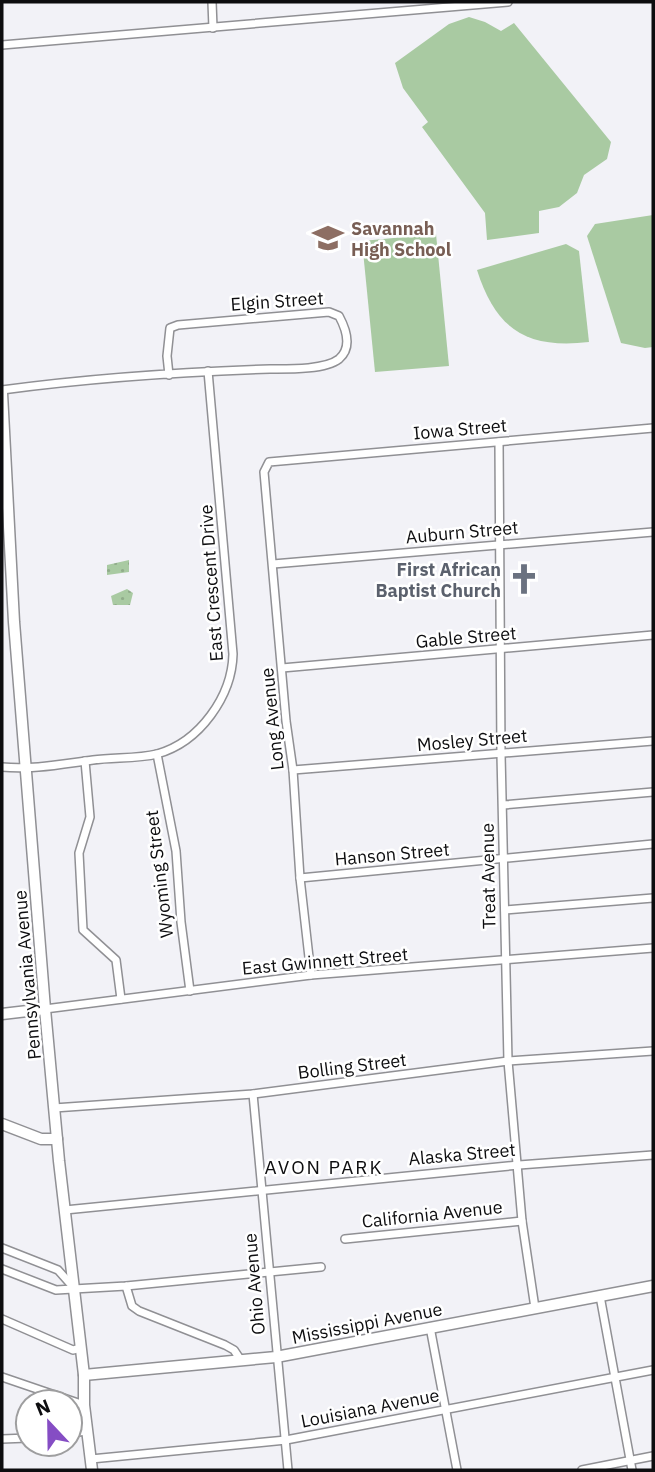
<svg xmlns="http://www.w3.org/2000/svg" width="655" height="1472" viewBox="0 0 655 1472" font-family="'IBM Plex Sans',sans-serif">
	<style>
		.green { fill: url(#green-dots) }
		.pitch { fill: #a9caa2 }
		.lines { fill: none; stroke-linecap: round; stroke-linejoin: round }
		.street-casing { stroke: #909094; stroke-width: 10 }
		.secondary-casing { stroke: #909094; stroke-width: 13 }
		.street { stroke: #fff; stroke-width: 7 }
		.secondary { stroke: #fff; stroke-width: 10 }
		.labels { text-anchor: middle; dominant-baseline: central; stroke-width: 5; stroke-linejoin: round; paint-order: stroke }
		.education-label { font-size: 18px; font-weight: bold; fill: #785e54; stroke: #fff; text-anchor: start }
		.street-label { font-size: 18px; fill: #0d0d0f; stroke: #fff }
		.worship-label { font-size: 18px; font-weight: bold; fill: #5b616d; stroke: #fff; text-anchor: end }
		.neighbourhood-label { font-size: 19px; letter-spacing: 2px; fill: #0d0d0f; stroke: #fff }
	</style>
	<defs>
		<pattern id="green-dots" width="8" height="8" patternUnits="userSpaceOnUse" patternTransform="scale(1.75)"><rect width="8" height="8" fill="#a9caa2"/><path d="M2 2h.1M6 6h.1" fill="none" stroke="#90ac8a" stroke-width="1.8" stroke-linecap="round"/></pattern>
	</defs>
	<rect width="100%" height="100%" fill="#f2f2f7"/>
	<g class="green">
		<path d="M129,560V572L107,575V565Z"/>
		<path d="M127,589L133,593L130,605H113L111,596Z"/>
	</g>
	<g class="pitch">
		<path d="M469,17L485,22L501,31L514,23L611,142L607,159L584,175L577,193L559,207L539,211V233L487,240L485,213L422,127L428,122L403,88L395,63L449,24Z"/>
		<path d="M653,215V347L645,348L621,343L587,236L595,224Z"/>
		<path d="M436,234L449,366L375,372L362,241Z"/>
		<path d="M566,244L579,251L589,342C527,349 496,330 477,270Z"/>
	</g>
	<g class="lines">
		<defs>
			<g id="street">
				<path d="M212,2L213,28"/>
				<path d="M2,45L508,2"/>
				<path d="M2,390C91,378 180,372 270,369C287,369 325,370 339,359C353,347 346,329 339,316L329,312L178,325L170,328L167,356L169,375"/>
				<path d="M499,442L501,754L508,1061L522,1221L535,1308"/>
				<path d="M273,564L653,532"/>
				<path d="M282,668L653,635"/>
				<path d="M157,754L176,851L181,922L190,991"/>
				<path d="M85,761L90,817L79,853L83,930L116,960L121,999"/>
				<path d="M2,767C32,770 62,764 93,760C113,757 137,759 157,754C200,742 232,696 233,654L208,371"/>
				<path d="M293,770L653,741"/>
				<path d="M503,805L653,792"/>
				<path d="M300,878L653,844"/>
				<path d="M505,910L653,898"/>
				<path d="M311,975L300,878L293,770L286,721L264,472L269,462L653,428"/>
				<path d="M45,1009L311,975L653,948"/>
				<path d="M253,1094L288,1470"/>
				<path d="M54,1108L253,1094L508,1061L653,1051"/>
				<path d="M65,1210L519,1165L653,1155"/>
				<path d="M345,1239L522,1221"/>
				<path d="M2,1248L58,1270L74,1288"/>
				<path d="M2,1269L56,1290L126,1286L321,1267"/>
				<path d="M126,1286L132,1306L139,1311L225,1345L234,1350L240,1359"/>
				<path d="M600,1296L632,1470"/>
				<path d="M2,1319L73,1350L81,1348"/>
				<path d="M430,1327L457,1470"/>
				<path d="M2,1377L84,1405"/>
				<path d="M70,1433L87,1431"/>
				<path d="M2,1439L28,1438"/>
				<path d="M91,1459L286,1440L653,1370"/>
				<path d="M582,1470L653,1456"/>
			</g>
			<g id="secondary">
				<path d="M2,393L14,622L45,1009L59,1161L84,1375V1405L92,1470"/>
				<path d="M2,1014L45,1009"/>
				<path d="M2,1124L41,1139H57"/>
				<path d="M84,1375L276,1357L653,1286"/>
			</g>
		</defs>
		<use href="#street" class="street-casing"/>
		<use href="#secondary" class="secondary-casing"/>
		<use href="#street" class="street"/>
		<use href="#secondary" class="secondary"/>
	</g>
	<defs>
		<symbol id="school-bare" viewBox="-9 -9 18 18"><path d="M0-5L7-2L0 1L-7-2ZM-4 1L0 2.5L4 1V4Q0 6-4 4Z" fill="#8d6e63" stroke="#fff" stroke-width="2.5" paint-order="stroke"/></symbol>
		<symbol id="church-bare" viewBox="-9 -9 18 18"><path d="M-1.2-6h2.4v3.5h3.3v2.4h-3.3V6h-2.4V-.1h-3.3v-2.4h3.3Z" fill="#6b7280" stroke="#fff" stroke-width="2.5" paint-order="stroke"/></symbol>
	</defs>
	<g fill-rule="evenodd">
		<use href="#school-bare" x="306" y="216" width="44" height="44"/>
		<use href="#church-bare" x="502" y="557" width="44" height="44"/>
	</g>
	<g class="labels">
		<g class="education-label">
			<text x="351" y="228">Savannah<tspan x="351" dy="21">High School</tspan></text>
		</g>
		<g class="street-label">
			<text transform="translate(277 301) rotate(-4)">Elgin Street</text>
			<text transform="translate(460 429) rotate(-5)">Iowa Street</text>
			<text transform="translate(462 532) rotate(-5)">Auburn Street</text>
			<text transform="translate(211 583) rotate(-94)">East Crescent Drive</text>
			<text transform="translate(466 637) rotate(-5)">Gable Street</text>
			<text transform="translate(272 719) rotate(-96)">Long Avenue</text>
			<text transform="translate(472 740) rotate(-5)">Mosley Street</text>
			<text transform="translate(392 854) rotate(-5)">Hanson Street</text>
			<text transform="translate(159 874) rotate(-97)">Wyoming Street</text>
			<text transform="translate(488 876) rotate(-91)">Treat Avenue</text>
			<text transform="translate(325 961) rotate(-5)">East Gwinnett Street</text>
			<text transform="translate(27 975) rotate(-95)">Pennsylvania Avenue</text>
			<text transform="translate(352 1066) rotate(-7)">Bolling Street</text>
			<text transform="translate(462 1154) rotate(-5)">Alaska Street</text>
			<text transform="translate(432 1214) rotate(-6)">California Avenue</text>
			<text transform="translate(254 1284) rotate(-95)">Ohio Avenue</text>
			<text transform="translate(367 1323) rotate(-11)">Mississippi Avenue</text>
			<text transform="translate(370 1408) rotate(-11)">Louisiana Avenue</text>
		</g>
		<g class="worship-label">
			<text x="501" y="569">First African<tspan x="501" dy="21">Baptist Church</tspan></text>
		</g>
		<g class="neighbourhood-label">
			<text x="324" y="1167">AVON PARK</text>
		</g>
	</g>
	<rect width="655" height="1472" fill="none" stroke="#0d0d0f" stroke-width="7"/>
	<g transform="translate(49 1423) rotate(338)"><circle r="33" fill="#ffffff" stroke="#9e9e9f" stroke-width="2"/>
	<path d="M0-5L12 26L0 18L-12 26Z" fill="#854dc4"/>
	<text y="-10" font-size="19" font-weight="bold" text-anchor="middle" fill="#0d0d0f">N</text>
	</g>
</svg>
